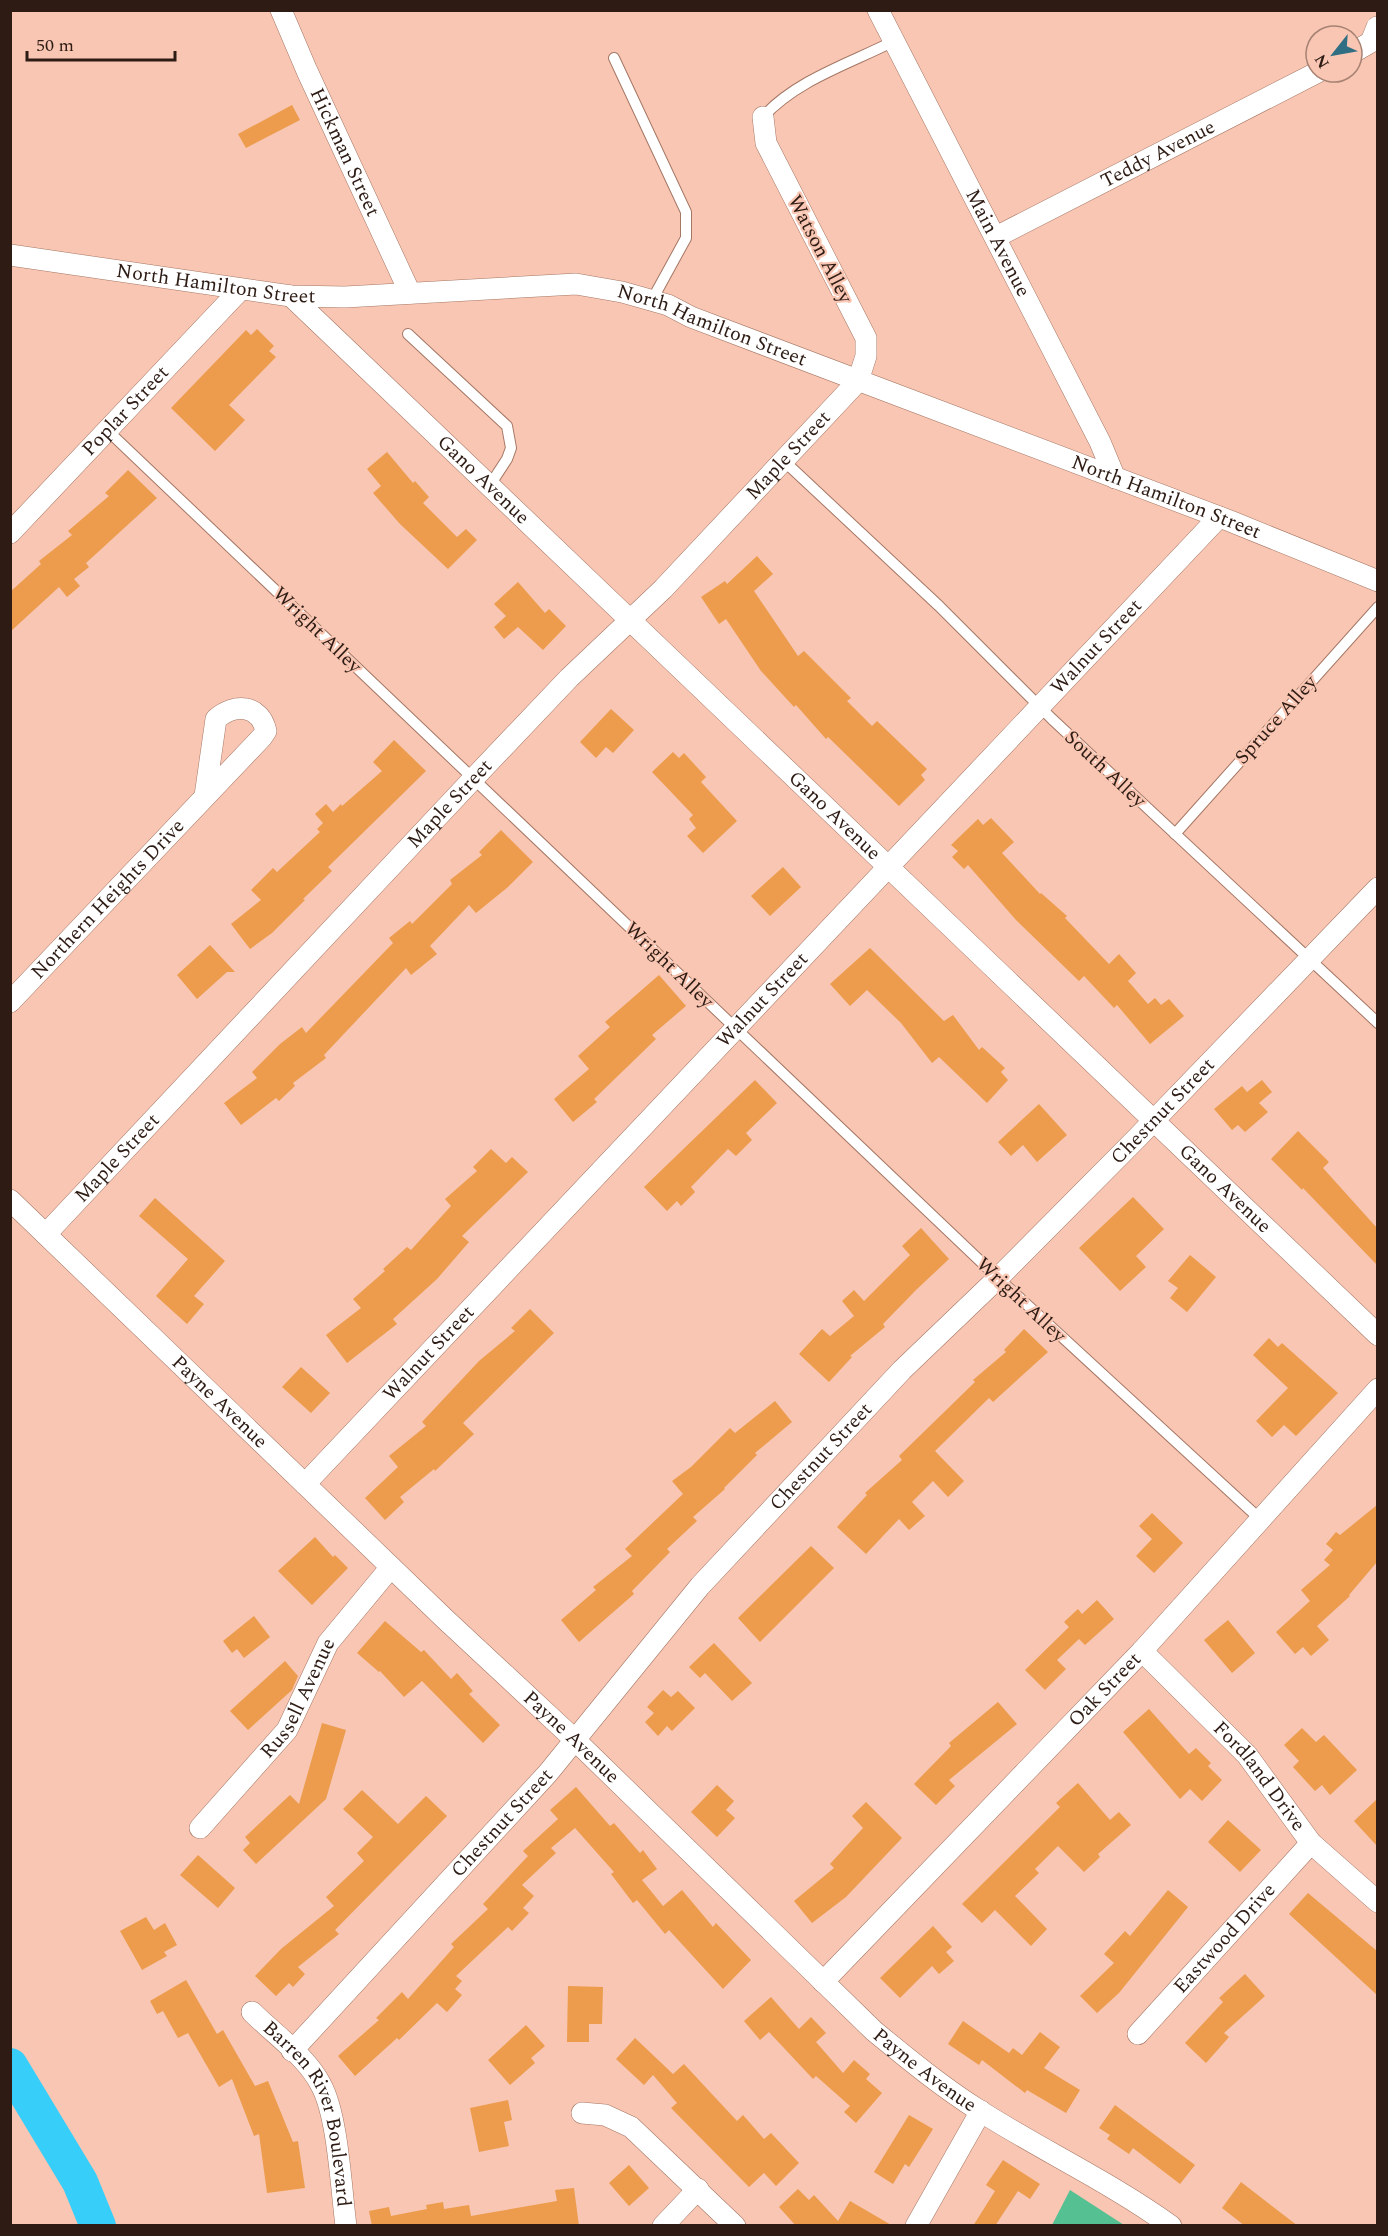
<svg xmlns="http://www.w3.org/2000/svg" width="1388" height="2236" viewBox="0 0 1388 2236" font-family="Spectral,serif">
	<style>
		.green { fill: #55c193 }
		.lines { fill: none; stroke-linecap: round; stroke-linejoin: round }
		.river { stroke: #38cefa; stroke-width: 36 }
		.building { fill: #ec9c4c }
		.lane-casing { stroke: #a57765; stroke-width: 12 }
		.street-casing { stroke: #a57765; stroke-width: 22 }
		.lane { stroke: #fff; stroke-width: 10 }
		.street { stroke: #fff; stroke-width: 21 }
		.labels { text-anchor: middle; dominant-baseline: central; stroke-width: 4.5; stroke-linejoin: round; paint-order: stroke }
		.street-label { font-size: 20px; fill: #2d1b14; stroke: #f8c6b2 }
	</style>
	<rect width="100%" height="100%" fill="#f8c6b2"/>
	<path class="green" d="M1070,2190L1124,2225H1052Z"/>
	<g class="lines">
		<path class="river" d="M10,2066L80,2182L98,2226"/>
	</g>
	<g class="building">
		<path d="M292,105L300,120L246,148L238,134Z"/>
		<path d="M257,329L274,346L269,351L276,357L229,405L245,420L215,451L171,408L246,330L251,335Z"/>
		<path d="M387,452L413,483L415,481L429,497L423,503L457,537L466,529L477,540L448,569L400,524L373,493L381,486L367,469Z"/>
		<path d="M128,470L157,498L86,563L89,567L74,579L80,586L67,597L59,587L10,632V592L41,564L39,561L72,535L68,531L109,496L105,493Z"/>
		<path d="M757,556L773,574L754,591L798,656L804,651L851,698L847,701L872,726L877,721L927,769L921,775L925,780L899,806L828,737L826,739L796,705L794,707L761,671L726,619L719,624L701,597L725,581L727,584Z"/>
		<path d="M518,582L545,613L549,609L566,626L543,650L518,627L504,639L494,627L506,616L494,604Z"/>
		<path d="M611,709L634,730L613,753L606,747L596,758L580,742Z"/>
		<path d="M394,740L426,771L328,867L332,871L303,899L305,900L272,933L250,949L231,924L261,900L251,890L273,868L277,872L320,832L317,829L323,823L315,814L326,804L333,812L341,804L342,806L382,771L373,762Z"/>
		<path d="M673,752L679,758L684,753L706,777L701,782L737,821L703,853L687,836L696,828L689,819L693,815L652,772Z"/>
		<path d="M991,818L1014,842L1002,853L1040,894L1041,893L1067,916L1065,918L1109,964L1119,954L1136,973L1128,981L1148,1004L1155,998L1161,1005L1169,999L1184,1016L1150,1044L1117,1005L1114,1008L1084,976L1079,981L1016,920L968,865L964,869L952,857L958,851L951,845L978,819L983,825Z"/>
		<path d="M501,830L533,862L508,887L476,913L469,905L430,946L437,954L411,975L406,968L324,1055L326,1058L293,1083L295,1086L279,1101L276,1098L241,1125L224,1103L257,1078L252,1072L280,1044L302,1027L306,1033L393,943L389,938L410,921L412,924L452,884L450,880L482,855L479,852Z"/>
		<path d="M783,867L801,887L770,916L751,896Z"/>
		<path d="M210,945L235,972H227L197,999L177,975Z"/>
		<path d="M870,948L944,1021L953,1015L979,1050L982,1047L1005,1068L1001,1072L1008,1080L987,1103L939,1057L932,1063L901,1023L867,990L850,1006L830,984Z"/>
		<path d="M659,975L686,1006L652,1035L656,1039L594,1099L597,1102L573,1122L554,1099L589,1069L578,1056L610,1027L605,1022Z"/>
		<path d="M755,1080L777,1103L746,1133L752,1140L736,1156L728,1149L691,1187L695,1192L681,1206L677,1201L667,1211L644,1187Z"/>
		<path d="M1262,1080L1272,1092L1259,1103L1268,1112L1245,1132L1238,1125L1232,1130L1214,1109L1242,1086L1247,1092Z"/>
		<path d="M1039,1104L1067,1135L1037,1162L1023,1145L1011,1156L998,1142Z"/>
		<path d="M1298,1131L1329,1162L1323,1168L1377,1228V1265L1303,1188L1302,1190L1271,1159Z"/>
		<path d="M491,1149L506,1163L512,1157L528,1172L462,1236L469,1242L437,1279L393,1319L397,1324L347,1363L326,1335L361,1308L353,1299L385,1271L383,1269L407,1247L411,1250L451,1206L445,1199L477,1171L473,1167Z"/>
		<path d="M1133,1197L1164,1229L1136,1256L1146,1267L1120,1291L1079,1248Z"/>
		<path d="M155,1198L225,1261L194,1296L204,1304L187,1324L156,1296L188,1259L139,1216Z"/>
		<path d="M921,1228L949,1259L916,1290L883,1324L885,1327L850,1356L852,1357L829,1382L799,1354L822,1329L830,1336L854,1316L842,1301L854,1290L864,1301L910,1255L902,1246Z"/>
		<path d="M1190,1255L1216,1277L1187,1312L1170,1298L1178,1288L1168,1281Z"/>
		<path d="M530,1309L554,1333L463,1423L474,1434L435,1471L434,1469L400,1497L404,1502L385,1520L365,1498L398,1467L389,1456L426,1426L422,1422L479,1361L515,1331L511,1328Z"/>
		<path d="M1024,1329L1048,1352L993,1402L989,1398L935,1451L964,1481L948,1497L933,1481L912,1502L925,1516L909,1530L899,1519L866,1554L837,1527L867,1495L865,1493L902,1460L899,1456L975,1382L973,1380L1006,1352L1004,1350Z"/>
		<path d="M1269,1338L1278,1347L1282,1343L1338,1393L1296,1436L1284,1425L1272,1437L1256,1421L1288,1388L1253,1355Z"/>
		<path d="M301,1367L330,1393L311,1413L282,1387Z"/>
		<path d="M775,1401L792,1422L755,1453L757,1455L724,1488L725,1489L693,1517L697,1521L667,1549L670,1552L632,1591L634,1594L579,1642L561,1620L596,1590L593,1587L632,1556L625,1549L683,1494L672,1481L691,1467L730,1428L735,1433Z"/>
		<path d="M1377,1505V1562L1349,1595L1350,1596L1317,1626L1329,1640L1311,1656L1303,1647L1295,1654L1276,1632L1310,1601L1301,1590L1330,1565L1324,1560L1333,1550L1326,1544L1336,1532L1340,1535Z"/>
		<path d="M1152,1513L1183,1543L1154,1573L1136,1556L1152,1539L1139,1526Z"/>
		<path d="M315,1537L333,1557L335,1555L348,1568L312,1605L278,1571Z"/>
		<path d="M811,1546L834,1568L760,1642L738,1618Z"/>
		<path d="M1097,1600L1114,1619L1085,1645L1079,1639L1057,1660L1066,1669L1045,1690L1025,1670L1069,1627L1064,1622L1078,1609L1082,1614Z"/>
		<path d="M254,1616L270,1637L244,1658L237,1649L232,1653L223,1641Z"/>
		<path d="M1228,1620L1255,1653L1232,1673L1204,1640Z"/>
		<path d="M385,1621L421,1652L424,1650L451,1679L457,1673L473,1691L469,1694L500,1725L483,1743L422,1681L404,1697L380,1671L379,1672L357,1653Z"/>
		<path d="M714,1643L752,1683L732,1701L705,1673L700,1678L689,1667Z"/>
		<path d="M285,1661L298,1676L292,1690L248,1730L230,1711Z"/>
		<path d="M663,1690L671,1697L678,1691L695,1708L672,1731L667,1726L658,1736L645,1722L654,1713L647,1707Z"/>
		<path d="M998,1702L1017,1724L949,1780L955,1786L936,1805L914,1784L951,1746L949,1743Z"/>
		<path d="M1149,1709L1189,1754L1196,1748L1211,1763L1208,1766L1222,1780L1202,1801L1190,1789L1180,1799L1123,1732Z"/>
		<path d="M322,1723L346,1730L326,1799L256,1864L243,1850L250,1843L245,1837L290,1795L299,1804Z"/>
		<path d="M1302,1728L1316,1742L1324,1735L1357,1770L1330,1795L1322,1785L1315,1791L1293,1767L1299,1761L1284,1745Z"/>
		<path d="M1078,1783L1110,1820L1119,1812L1131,1825L1098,1854L1100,1857L1084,1872L1058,1846L1035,1869L1039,1873L1015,1896L1047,1929L1031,1946L995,1910L982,1923L962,1904L1060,1807L1056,1803Z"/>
		<path d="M717,1785L734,1801L726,1810L735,1818L717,1837L691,1812Z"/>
		<path d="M576,1787L610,1826L614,1823L640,1853L643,1850L657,1869L642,1880L663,1906L682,1890L713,1927L716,1923L751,1960L723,1989L669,1930L665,1934L637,1900L633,1903L611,1874L614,1872L575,1828L551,1848L556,1853L522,1885L534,1896L523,1908L529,1913L512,1931L508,1927L456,1976L462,1981L455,1989L462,1995L447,2012L437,2003L399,2040L397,2038L355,2076L338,2056L379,2020L376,2018L402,1992L408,1999L454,1947L451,1944L488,1909L483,1904L528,1856L523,1851L558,1819L550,1810Z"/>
		<path d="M362,1790L398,1824L426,1796L447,1816L335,1930L339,1934L298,1967L305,1974L293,1987L289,1983L276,1996L255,1976L281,1949L334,1906L326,1897L364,1861L357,1853L373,1837L343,1809Z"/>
		<path d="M1377,1799V1846L1354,1821Z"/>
		<path d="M866,1802L902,1838L846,1897L812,1923L794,1901L834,1868L830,1864L863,1828L852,1816Z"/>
		<path d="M1228,1820L1261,1850L1240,1872L1208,1842Z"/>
		<path d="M198,1855L235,1888L218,1908L180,1875Z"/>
		<path d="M1168,1890L1188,1907L1119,1993L1097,2013L1080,1996L1114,1963L1104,1954L1125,1931L1130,1936Z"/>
		<path d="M1308,1893L1377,1951V1995L1289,1914Z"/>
		<path d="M146,1917L154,1930L165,1923L177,1945L164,1952L167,1956L142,1970L120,1931Z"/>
		<path d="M933,1926L952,1947L946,1952L954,1961L939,1974L932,1966L900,1998L880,1978Z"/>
		<path d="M1245,1974L1265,1996L1224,2033L1229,2037L1206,2063L1185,2043L1223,2002L1219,1998Z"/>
		<path d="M186,1980L217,2034L223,2030L255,2086L268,2081L293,2142L298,2141L305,2188L267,2193L259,2134L254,2136L232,2079L219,2087L188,2033L178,2038L163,2011L157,2014L150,2001Z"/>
		<path d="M568,1986L603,1987L602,2024H589V2042H567Z"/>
		<path d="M771,1997L799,2029L811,2017L826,2033L816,2042L843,2073L854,2060L870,2074L866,2079L882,2093L856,2123L844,2112L850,2106L816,2076L813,2079L769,2032L760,2040L744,2021Z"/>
		<path d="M963,2021L1009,2053L1013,2048L1022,2055L1040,2032L1060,2047L1044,2068L1080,2090L1066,2113L1027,2090L1025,2093L982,2060L979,2065L948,2044Z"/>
		<path d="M526,2025L545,2046L531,2058L535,2063L510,2085L488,2060Z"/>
		<path d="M635,2038L673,2074L684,2064L737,2121L743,2115L764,2139L771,2133L799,2163L776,2186L764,2173L749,2187L671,2108L677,2103L653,2075L644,2085L616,2059Z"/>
		<path d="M508,2100L512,2120L504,2122L509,2146L479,2152L470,2108Z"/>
		<path d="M1115,2105L1195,2165L1180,2184L1133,2148L1129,2154L1107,2139L1110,2135L1099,2128Z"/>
		<path d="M909,2115L933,2129L909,2167L905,2164L893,2184L874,2172Z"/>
		<path d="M1003,2160L1040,2184L1030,2199L1018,2191L995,2226H973L995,2191L986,2185Z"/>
		<path d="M629,2165L649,2188L629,2206L609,2183Z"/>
		<path d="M1241,2182L1298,2226H1245L1222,2208Z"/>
		<path d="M574,2188L579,2226H372L369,2211L389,2207L391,2216L427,2209L426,2205L443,2202L444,2209L469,2205L471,2216L557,2201L555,2190Z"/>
		<path d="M798,2189L809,2200L814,2195L838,2221L850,2201L893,2226H796L779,2207Z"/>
	</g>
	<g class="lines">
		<defs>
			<g id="lane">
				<path d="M614,58L686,212V238L652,300"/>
				<path d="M763,117C796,80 851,63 894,41"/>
				<path d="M408,334L507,426L511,448L507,459L490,485"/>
				<path d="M107,430L998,1278L1261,1520"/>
				<path d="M784,461L939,606L1052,719L1378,1023"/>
				<path d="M1175,834L1378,607"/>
			</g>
			<g id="street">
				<path id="s1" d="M281,10L307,71L410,293"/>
				<path id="s2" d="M878,10L1100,442L1115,478"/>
				<path d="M1352,53L1371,42L1377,27"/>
				<path id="s3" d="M996,237L1318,72"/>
				<path id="s4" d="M10,255L291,296L345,297L576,284L622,292L668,305L691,317L1230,521L1378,581"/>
				<path id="s5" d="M291,296L1378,1335"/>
				<path id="s6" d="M10,533L240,290"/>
				<path id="s7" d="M10,1002L262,737L266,731C260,704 234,703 216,719L205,796"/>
				<path id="s8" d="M10,1200L445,1619L574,1739L874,2031C908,2059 942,2087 980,2111C1043,2151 1110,2182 1171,2226"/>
				<path id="s9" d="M46,1234L473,779L569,678L663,589L858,381L866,356V338L766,143L763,117"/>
				<path id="s10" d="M305,1484L1219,517"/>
				<path id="s11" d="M1142,1651L1247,1755L1311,1843L1378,1902"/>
				<path id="s12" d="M200,1828L287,1730L328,1643L391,1567"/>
				<path id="s13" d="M823,1982L1142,1651L1378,1389"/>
				<path id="s14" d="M252,2012C274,2034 307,2057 321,2085C338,2116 341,2188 346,2226"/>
				<path id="s15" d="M1138,2034L1311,1843"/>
				<path id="s16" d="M292,2051L548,1773L700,1586L902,1370L998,1278L1137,1138L1378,888"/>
				<path d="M582,2113L605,2115L631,2127L735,2226"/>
				<path d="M663,2226L698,2189"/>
				<path d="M916,2226L981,2111"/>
			</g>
		</defs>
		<use href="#lane" class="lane-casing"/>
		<use href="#street" class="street-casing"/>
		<use href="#lane" class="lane"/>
		<use href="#street" class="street"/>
	</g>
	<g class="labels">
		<g class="street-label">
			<text stroke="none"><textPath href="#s1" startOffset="156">Hickman Street</textPath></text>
			<text stroke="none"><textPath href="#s3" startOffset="182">Teddy Avenue</textPath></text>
			<text stroke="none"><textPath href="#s2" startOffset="262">Main Avenue</textPath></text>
			<text transform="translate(820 249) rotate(63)">Watson Alley</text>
			<text stroke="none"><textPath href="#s4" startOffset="208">North Hamilton Street</textPath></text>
			<text stroke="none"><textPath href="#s4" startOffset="712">North Hamilton Street</textPath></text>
			<text stroke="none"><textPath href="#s6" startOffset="168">Poplar Street</textPath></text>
			<text stroke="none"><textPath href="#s9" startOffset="1076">Maple Street</textPath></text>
			<text stroke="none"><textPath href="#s5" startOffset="266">Gano Avenue</textPath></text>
			<text stroke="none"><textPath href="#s4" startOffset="1198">North Hamilton Street</textPath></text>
			<text transform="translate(317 630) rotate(44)">Wright Alley</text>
			<text stroke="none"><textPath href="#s10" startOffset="1152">Walnut Street</textPath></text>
			<text transform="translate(1276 720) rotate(-48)">Spruce Alley</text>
			<text transform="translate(1105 769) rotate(43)">South Alley</text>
			<text stroke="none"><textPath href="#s9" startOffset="590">Maple Street</textPath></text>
			<text stroke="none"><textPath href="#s5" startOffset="752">Gano Avenue</textPath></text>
			<text stroke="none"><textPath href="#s7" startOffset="142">Northern Heights Drive</textPath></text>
			<text transform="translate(669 965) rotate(44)">Wright Alley</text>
			<text stroke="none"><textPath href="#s10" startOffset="666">Walnut Street</textPath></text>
			<text stroke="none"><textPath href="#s16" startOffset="1282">Chestnut Street</textPath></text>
			<text stroke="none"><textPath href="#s9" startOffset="104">Maple Street</textPath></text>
			<text stroke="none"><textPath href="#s5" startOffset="1292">Gano Avenue</textPath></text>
			<text transform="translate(1021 1300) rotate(43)">Wright Alley</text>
			<text stroke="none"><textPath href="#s10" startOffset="180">Walnut Street</textPath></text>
			<text stroke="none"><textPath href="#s8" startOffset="291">Payne Avenue</textPath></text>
			<text stroke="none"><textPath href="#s16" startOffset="796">Chestnut Street</textPath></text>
			<text stroke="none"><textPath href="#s13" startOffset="406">Oak Street</textPath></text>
			<text stroke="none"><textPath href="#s12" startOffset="164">Russell Avenue</textPath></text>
			<text stroke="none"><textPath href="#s8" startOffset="777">Payne Avenue</textPath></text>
			<text stroke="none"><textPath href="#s11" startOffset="172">Fordland Drive</textPath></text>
			<text stroke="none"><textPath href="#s16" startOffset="310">Chestnut Street</textPath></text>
			<text stroke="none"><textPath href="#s15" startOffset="129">Eastwood Drive</textPath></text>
			<text stroke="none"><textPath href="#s8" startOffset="1263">Payne Avenue</textPath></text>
			<text stroke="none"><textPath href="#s14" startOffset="122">Barren River Boulevard</textPath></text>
		</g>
	</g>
	<rect width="1388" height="2236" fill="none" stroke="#2d1b14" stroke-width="24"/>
	<g transform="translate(1334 54) rotate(239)"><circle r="28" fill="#f8c6b2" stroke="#a78273" stroke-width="1.5"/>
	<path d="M0-4.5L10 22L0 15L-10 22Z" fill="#2f6e83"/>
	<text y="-9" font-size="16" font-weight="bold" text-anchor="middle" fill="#2d1b14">N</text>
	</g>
	<path d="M27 51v9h148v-9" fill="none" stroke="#2d1b14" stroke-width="3"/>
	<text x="36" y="51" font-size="18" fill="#2d1b14" stroke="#f8c6b2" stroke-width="4.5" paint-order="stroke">50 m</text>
</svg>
